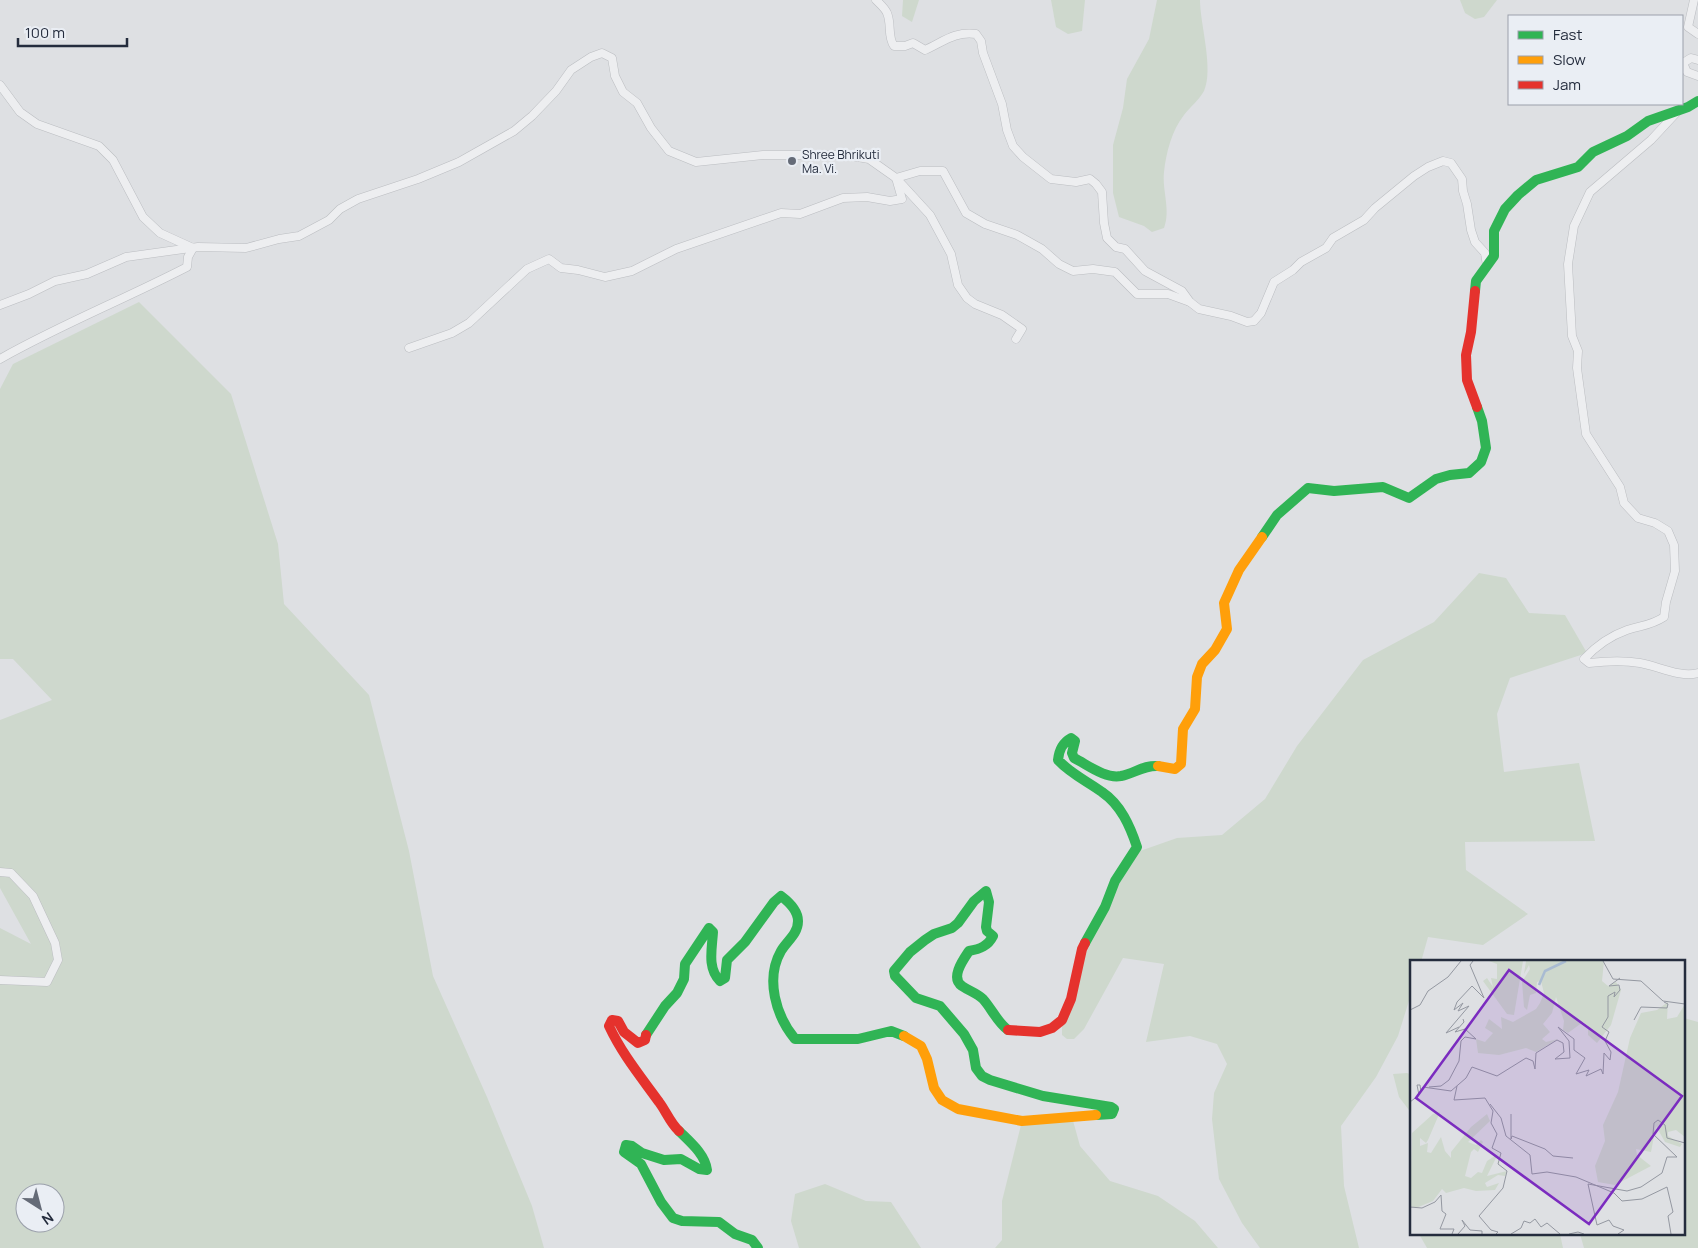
<svg xmlns="http://www.w3.org/2000/svg" width="1698" height="1248" viewBox="0 0 1698 1248" font-family="Manrope,sans-serif">
	<style>
		.green { fill: #ced8cd; fill-rule: evenodd }
		.lines { fill: none; stroke-linecap: round; stroke-linejoin: round }
		.street-casing { stroke: #bbbdc1; stroke-width: 9 }
		.street { stroke: #edeef0; stroke-width: 8 }
		.fast { stroke: #30b455; stroke-width: 10 }
		.slow { stroke: #ff9f0a; stroke-width: 10 }
		.jam { stroke: #e5322d; stroke-width: 10 }
		.poi-dot { fill: #656b77; stroke: #eaeef4; stroke-width: 2 }
		.labels { text-anchor: middle; dominant-baseline: central; stroke-width: 4.5; stroke-linejoin: round; paint-order: stroke }
		.poi-label { font-size: 12px; fill: #242c3d; stroke: #eaeef4; text-anchor: start }
		.inset-river { fill: none; stroke: #a9bbd2; stroke-width: 2.5 }
		.inset-road { fill: none; stroke: #9498a1; stroke-width: 1 }
		.view { fill: #7b2cbf; fill-opacity: 0.15; stroke: #7b2cbf; stroke-width: 2.5 }
		.inset-edge { fill: none; stroke: #242c3d; stroke-width: 2.5 }
	</style>
	<rect width="100%" height="100%" fill="#dee0e3"/>
	<g class="green">
		<path d="M903,0H919L912,22L902,16Z"/>
		<path d="M1051,0H1085L1082,31L1068,34L1056,27Z"/>
		<path d="M1157,0H1200C1200,24 1214,69 1204,91C1199,100 1190,107 1184,115C1172,130 1166,153 1164,172C1162,191 1171,210 1164,228L1152,232L1144,226L1119,217L1113,193V145L1123,108L1127,79L1149,39Z"/>
		<path d="M1460,0H1497L1484,17L1475,19L1465,13Z"/>
		<path d="M139,302L231,394L278,544L284,604L369,695L409,851L433,976L487,1097L532,1206L544,1248H0V928L31,944L0,888V720L52,700L13,659H0V389L13,364ZM25,1193H55V1223H25Z"/>
		<path d="M1479,573L1506,578L1529,613L1565,615L1587,653L1510,678L1497,714L1504,772L1579,763L1595,841L1465,842L1466,870L1528,914L1483,945L1428,937L1421,962H1412V991L1398,1036L1376,1077L1341,1126L1344,1186L1359,1248H1260L1242,1223L1219,1179L1212,1119L1214,1093L1227,1064L1217,1044L1190,1036L1146,1042L1164,964L1123,958L1084,1029L1074,1039H1067L1062,1035V1020L1082,949L1117,886L1140,851L1177,838L1222,835L1265,799L1297,746L1363,660L1434,622Z"/>
		<path d="M1684,1018L1698,1022V1248H1584L1580,1234H1684Z"/>
		<path d="M1407,1073L1412,1075V1114L1399,1097L1393,1074Z"/>
		<path d="M1072,1117L1080,1146L1110,1181L1158,1196L1195,1221L1218,1248H995L1002,1240V1201L1022,1121Z"/>
		<path d="M825,1184L866,1201L891,1202L921,1248H799L791,1221L795,1194Z"/>
		<path d="M1419,1234H1560L1563,1248H1427Z"/>
	</g>
	<g class="lines">
		<defs>
			<g id="street">
				<path d="M876,0C880,4 885,8 887,13C892,24 887,36 894,46H905L913,43L925,50C943,42 955,31 976,34L981,41L983,53L1002,104L1007,130L1013,146L1023,157L1051,179L1076,182L1090,179L1096,184L1102,192L1104,223L1107,238L1116,247L1125,249L1145,271L1182,291L1190,302L1199,309L1231,316L1247,322L1254,321L1261,313L1274,282L1293,270L1301,262L1326,248L1333,238L1364,220L1375,208L1414,176L1428,167L1443,161L1451,163L1462,179L1463,191L1467,204L1471,230L1475,242L1485,253L1487,266"/>
				<path d="M1694,0L1688,27L1698,34"/>
				<path d="M1698,60L1691,58L1683,63L1687,72L1698,76"/>
				<path d="M0,85L20,112L37,124L99,146L113,160L143,217L160,233L193,248L188,257L187,267C125,299 60,325 0,359"/>
				<path d="M1678,111L1651,140L1590,192L1574,226L1568,264L1572,336L1578,351L1577,368L1586,434L1620,487L1624,503L1638,518L1655,523L1668,531L1674,545L1675,571L1666,602L1664,617C1650,626 1642,625 1627,630C1610,636 1596,646 1584,659L1589,663C1606,661 1623,660 1640,663C1658,666 1680,678 1698,673"/>
				<path d="M897,179L930,215L951,254L958,285L967,298L975,304L1002,315L1022,329L1016,339"/>
				<path d="M0,305L29,294L55,281L87,274L126,257L198,247L246,248L279,239L299,236L329,220L340,209L358,199L418,179L459,162L514,131L532,116L556,91L571,70L591,57L602,53L612,58L615,76L623,92L637,103L651,128L669,151L696,162L763,155H846L869,159L896,178L920,171H943L966,213L985,224L1017,235L1042,249L1059,264L1073,271L1093,269L1115,272L1137,294H1168L1190,302"/>
				<path d="M409,348L452,333L469,323L527,269L549,259L561,268L578,270L605,277L632,271L676,249L781,213L800,214L843,198L867,197L890,201L902,199L896,178"/>
				<path d="M0,872L11,873L33,896L55,943L58,960L47,982L0,980"/>
			</g>
		</defs>
		<use href="#street" class="street-casing"/>
		<use href="#street" class="street"/>
		<g class="fast">
			<path d="M1475,291L1476,281L1494,256V231L1505,209L1518,195L1536,180L1578,167L1593,152L1627,136L1648,121L1688,107L1698,101"/>
			<path d="M1262,537L1277,515L1308,488L1334,491L1383,487L1409,498L1436,479L1450,475L1469,473L1481,462L1486,448L1482,421L1477,407"/>
			<path d="M1085,943L1105,907L1115,881L1137,847C1130,826 1121,805 1102,792C1087,781 1071,774 1058,760C1059,750 1062,743 1071,738L1075,741L1072,753L1074,758C1088,765 1105,779 1121,776C1135,773 1144,765 1158,766"/>
			<path d="M1008,1030C997,1022 992,1009 983,999C977,993 969,991 962,986C950,978 963,960 969,951C980,949 988,946 993,936L987,931L986,927L989,902L986,891L974,901L958,923L952,928L934,934L925,940L910,952L894,971L895,976L916,998L940,1006L964,1034L973,1050L976,1068L982,1076L990,1080L1043,1096L1111,1107L1114,1109L1112,1114L1096,1115"/>
			<path d="M646,1035L665,1006L677,993L684,979L685,964L709,928L713,932C712,949 707,968 720,981L725,978L727,960L745,942L774,902L781,896C789,902 798,910 798,921C798,934 787,941 781,951C765,979 776,1016 795,1039H858L891,1031L904,1036"/>
			<path d="M679,1131C690,1142 705,1154 707,1170L699,1169L681,1159L664,1160L642,1153L632,1146L626,1145L624,1152L641,1164L661,1202L673,1218L682,1221L719,1222L735,1234L752,1240L758,1248"/>
		</g>
		<g class="slow">
			<path d="M1158,766L1175,769L1181,764L1183,729L1195,709L1197,677L1202,664L1215,650L1227,629L1224,603L1239,570L1262,537"/>
			<path d="M904,1036L921,1046L927,1059L934,1088L942,1100L958,1109L1022,1121L1096,1115"/>
		</g>
		<g class="jam">
			<path d="M1475,291L1471,332L1466,355L1467,380L1477,407"/>
			<path d="M1008,1030L1040,1032L1052,1028L1062,1020L1071,999L1082,949L1085,943"/>
			<path d="M646,1035L645,1040L638,1043L624,1032L618,1021L612,1020L609,1026C622,1054 641,1077 659,1102C666,1111 670,1123 679,1131"/>
		</g>
	</g>
	<circle class="poi-dot" cx="792" cy="161" r="5"/>
	<g class="labels">
		<g class="poi-label">
			<text x="802" y="154">Shree Bhrikuti<tspan x="802" dy="14">Ma. Vi.</tspan></text>
		</g>
	</g>
	<g transform="translate(1410 960)">
		<rect width="275" height="275" fill="#dee0e3"/>
		<path d="M79,1H113L104,55L97,54L73,21L77,18L83,27L81,18L87,19V4ZM116,1H194L192,21L198,26L206,22L211,30L201,65L187,83L178,75V66L173,62L158,73L153,70L154,61L146,37L142,53L133,64L140,72L132,79L136,82L148,79L126,92L116,88L89,95L68,93L66,79L75,82L83,73L75,68L79,59L92,69L91,57L103,62L126,49L130,43L134,33L131,21L127,22L126,33L120,35L117,50L114,47L112,22L120,9L119,5L114,14ZM258,42L257,59L267,57L275,44V177L266,170L258,172V176L272,184L270,187L255,182L246,166L241,192L226,189L227,195L241,206L205,225L188,222L185,206L195,181L193,165L208,132L220,78L231,53L247,50ZM30,152L18,180L16,183L10,178V186L18,183L17,192L21,193L31,177L35,191L41,198V192L61,167L77,154L80,161L58,182L66,185L71,180L73,182L68,192L64,189L61,192L55,216L61,218L68,212L72,213L77,201L88,194L77,216L97,211L95,216L88,215L75,223L77,227L89,223L85,230L66,231L54,228L36,233L32,229L23,241L6,248L0,246L2,173L23,154Z" fill="#ced8cd"/>
		<path class="inset-river" d="M129,25L135,11L156,1"/>
		<path class="inset-road" d="M193,1L203,19L231,21L253,41L275,44M0,50L10,45L18,31L38,17L51,1M224,60L231,47L257,48L258,44L254,42M49,67L36,73L59,46L48,51L53,43L44,50L47,42L62,26L74,38L60,5L63,1M47,126L44,140L75,138L83,151L81,163L87,174L82,188L91,193L88,204L97,211L93,228L69,256L81,270L88,272L86,274M19,127L31,126L39,120L49,101L51,81L55,77L66,79L55,69L45,72L54,62L53,59M0,142L9,135L7,125H10L11,132L13,127L41,131L56,118L62,107L87,116L116,98L123,101L125,109L126,93L147,80L153,83L154,92L145,99L160,98L159,81L148,67L164,79V90L175,98L166,114L179,110L176,116L191,109L193,114L194,93L200,100L201,92L195,81L199,72L192,67L198,57V36L205,32L204,37L210,30L209,25L199,26L210,18M80,144L91,158L96,176L120,195L122,214L137,212L166,217L204,233L212,241L232,239L257,227L263,252L258,256L261,274M101,154V179L102,176L135,189L143,196L163,198M0,247L12,248L25,242L31,235L32,251L36,254L30,269H44L42,274M48,274L55,266L52,260L60,270L72,271V274M101,274L111,268L114,261L120,263L125,259L131,267L137,263L150,274M159,274L168,272L174,274M208,274L214,270L203,266L199,260L187,265L178,224L217,231L231,227L252,213L257,197H267L243,174L244,163L248,160L255,165L257,178L275,183"/>
		<path class="view" d="M99,10L272,136L179,264L6,138Z"/>
		<rect width="275" height="275" class="inset-edge"/>
	</g>
	<rect x="1508" y="15" width="175" height="90" fill="#eaeef4" stroke="#9ba0ab"/>
	<rect x="1518" y="31" width="25" height="8" fill="#30b455" stroke="#9ba0ab"/>
	<text x="1553" y="40" font-size="15" fill="#242c3d">Fast</text>
	<rect x="1518" y="56" width="25" height="8" fill="#ff9f0a" stroke="#9ba0ab"/>
	<text x="1553" y="65" font-size="15" fill="#242c3d">Slow</text>
	<rect x="1518" y="81" width="25" height="8" fill="#e5322d" stroke="#9ba0ab"/>
	<text x="1553" y="90" font-size="15" fill="#242c3d">Jam</text>
	<g transform="translate(40 1208) rotate(144)"><circle r="24" fill="#eaeef4" stroke="#9ba0ab"/>
	<path d="M0-4L9 19L0 12L-9 19Z" fill="#656b77"/>
	<text y="-8" font-size="14" font-weight="bold" text-anchor="middle" fill="#242c3d">N</text>
	</g>
	<path d="M18 38v8h109v-8" fill="none" stroke="#242c3d" stroke-width="2.5"/>
	<text x="25" y="38" font-size="15" fill="#242c3d" stroke="#eaeef4" stroke-width="4" paint-order="stroke">100 m</text>
</svg>
